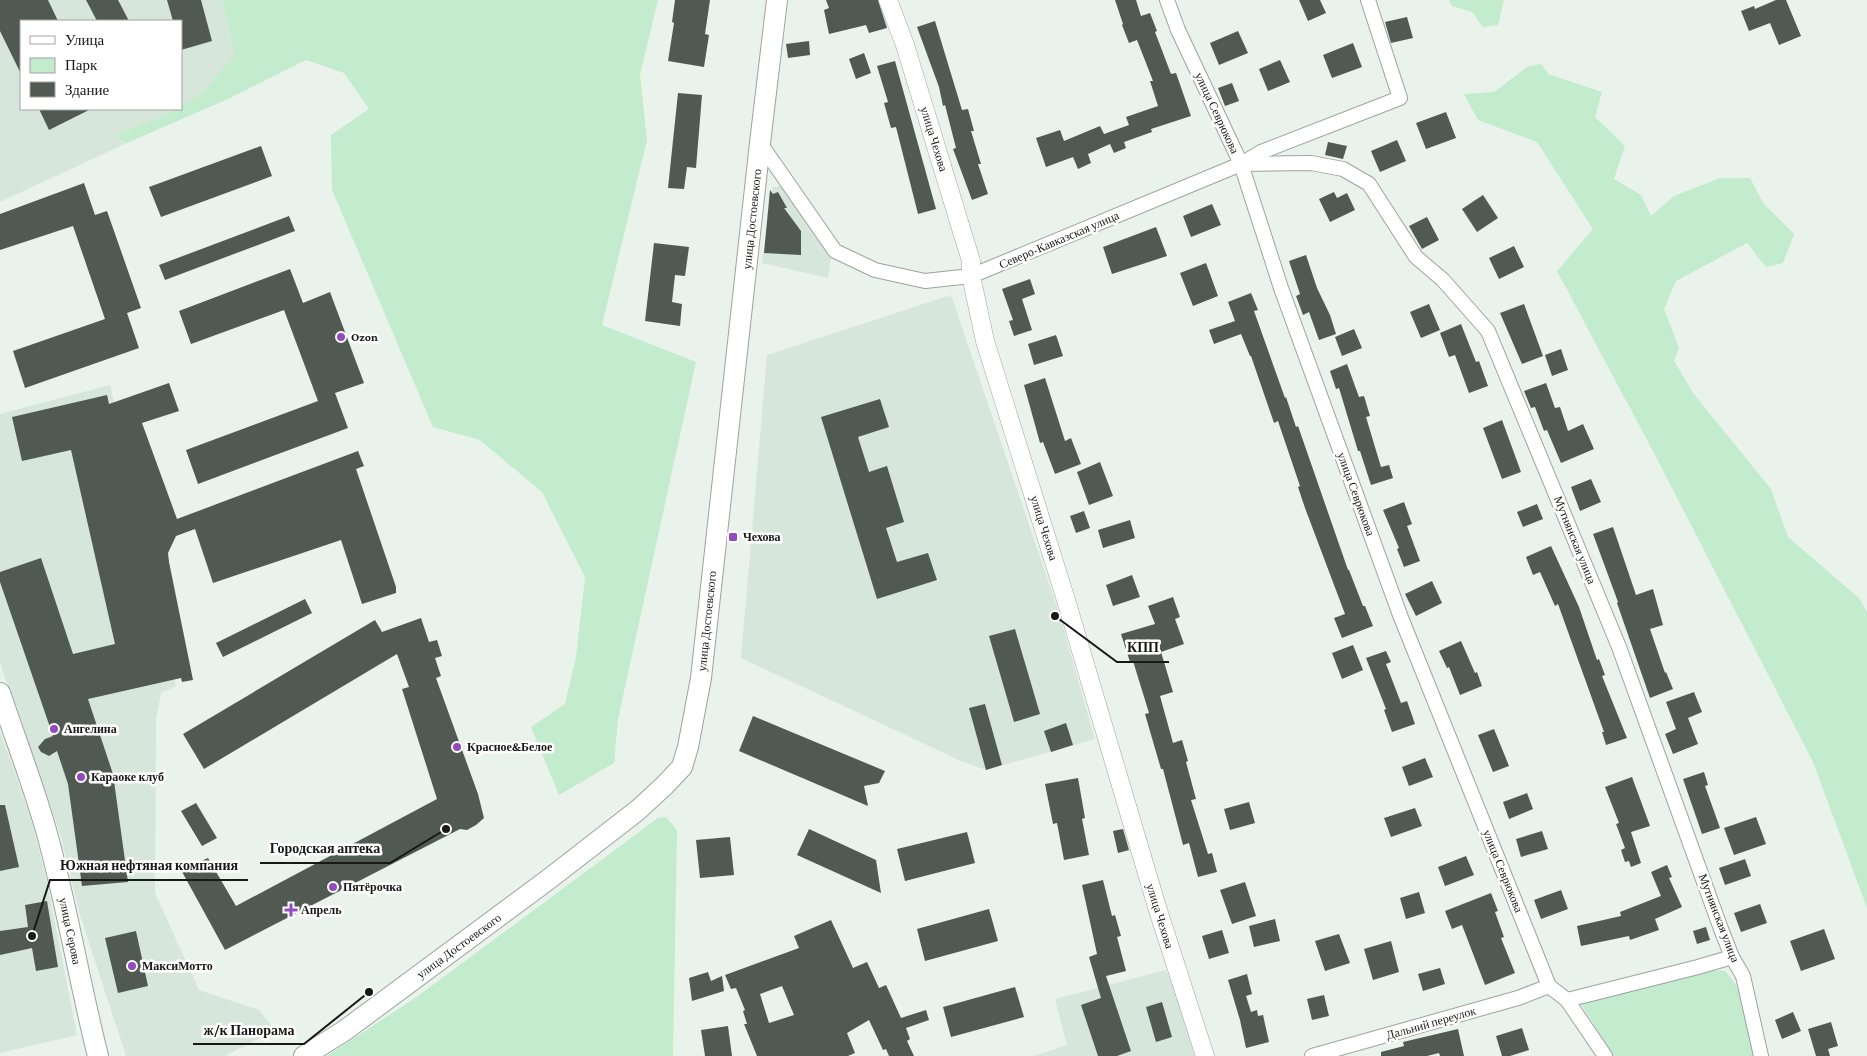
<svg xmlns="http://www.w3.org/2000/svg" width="1867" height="1056" viewBox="0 0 1867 1056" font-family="'Crimson Pro',serif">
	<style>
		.built { fill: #d6e6da }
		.green { fill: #c3ebcd }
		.building { fill: #515953; fill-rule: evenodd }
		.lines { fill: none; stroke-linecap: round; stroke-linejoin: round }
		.minor-casing { stroke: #9ba49d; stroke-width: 16 }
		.tertiary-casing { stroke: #9ba49d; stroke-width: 19 }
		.secondary-casing { stroke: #9ba49d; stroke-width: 22 }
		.minor { stroke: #fff; stroke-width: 14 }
		.tertiary { stroke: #fff; stroke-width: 18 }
		.secondary { stroke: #fff; stroke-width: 20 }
		.poi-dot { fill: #924abc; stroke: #fff; stroke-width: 2 }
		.labels { text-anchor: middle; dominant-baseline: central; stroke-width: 5; stroke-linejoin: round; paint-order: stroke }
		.street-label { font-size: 12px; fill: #161916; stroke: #fff }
		.poi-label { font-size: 12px; font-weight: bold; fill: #161916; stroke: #fff; text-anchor: start }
		.leader { fill: none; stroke: #161916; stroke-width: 2 }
		.callout-dot { fill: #161916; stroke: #fff; stroke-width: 2 }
		.callout-label { font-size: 14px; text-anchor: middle; font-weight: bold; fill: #161916; stroke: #fff; stroke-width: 5; stroke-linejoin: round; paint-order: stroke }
	</style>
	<rect width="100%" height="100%" fill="#e9f3eb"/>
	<g class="built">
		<path d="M0,0H222L235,55L200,95L181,105V21H21V109H175L158,118L114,136L127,143L0,202Z"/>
		<path d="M783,186L831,258L828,278L762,263L772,187Z"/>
		<path d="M951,295L1058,610L1095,739L986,770L961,761L741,658L767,355Z"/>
		<path d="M110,385L176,686L161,693L156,720L155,893L199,990L259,1010L275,1030L225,1056H126L79,912L60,833L0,663V414Z"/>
		<path d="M0,731L30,815L47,882L77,1035L0,1053Z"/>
		<path d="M1166,970L1172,983L1195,1056H1034L1067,1045L1055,999Z"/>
	</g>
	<g class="green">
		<path d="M222,0H658L640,75L647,140L602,325L696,362L618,719L614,763L559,795L531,727L565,704L576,657L585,577L542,492L480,440L433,427L332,190L331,135L369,109L344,73L306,60L230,98L127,143L114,136L158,118L175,109H181V105L200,95L235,55Z"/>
		<path d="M1449,0H1504L1498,25L1483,27L1472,12L1452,6Z"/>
		<path d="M1541,64L1548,74L1602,92L1595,117L1625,146L1614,179L1641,195L1651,216L1674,196L1720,178H1750L1764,204L1794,234L1783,263L1766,267L1747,243L1676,281L1664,309L1679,348L1674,361L1693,393L1771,489L1788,537L1859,598L1867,612V908L1813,762L1654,453L1557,271L1593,229L1537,142L1478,120L1464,94L1494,92L1527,67Z"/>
		<path d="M666,817L677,830L673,1056H327L418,996L658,818Z"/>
		<path d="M1712,970L1725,971C1747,992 1748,1028 1753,1056H1613L1580,1002Z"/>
	</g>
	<g class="building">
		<path d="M0,0H48L58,21H21V74L0,31Z"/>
		<path d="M86,0H118L129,21H97Z"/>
		<path d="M167,0H201L212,41L181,50V21H173Z"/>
		<path d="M675,0H710L705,34L709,35L704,67L668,61L674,23L672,22Z"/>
		<path d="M826,0H878L887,28L869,33L866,25L829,34L824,10L829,8Z"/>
		<path d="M1115,0H1136L1141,16L1150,13L1157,31L1155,32L1171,74L1176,73L1191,116L1151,129L1152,132L1124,142L1126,148L1114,153L1110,144L1088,154L1091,163L1078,169L1073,157L1046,167L1036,138L1060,130L1064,141L1100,126L1104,134L1129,125L1126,117L1158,106L1150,81H1153L1137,40L1129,43L1122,25L1123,24Z"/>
		<path d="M1299,0H1320L1326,13L1308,21Z"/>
		<path d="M1776,0H1786L1801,36L1779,45L1770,23L1749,31L1741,11L1754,6L1755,9Z"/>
		<path d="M1407,17L1413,38L1391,43L1385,22Z"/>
		<path d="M935,21L962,110L968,109L974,131H971L981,164H978L988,194L972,200L953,149L956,148L945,105L943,106L939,87L917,27Z"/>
		<path d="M1238,31L1248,53L1219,65L1210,43Z"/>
		<path d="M809,41L810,55L788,58L786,44Z"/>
		<path d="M1353,43L1362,67L1332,78L1323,55Z"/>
		<path d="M864,53L871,73L856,79L849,59Z"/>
		<path d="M1280,60L1290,82L1268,91L1259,69Z"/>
		<path d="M895,61L936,209L918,214L896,127L891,128L884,103L888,102L877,66Z"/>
		<path d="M1232,83L1239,101L1225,106L1218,88Z"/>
		<path d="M678,93L702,95L696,168L687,167L684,189L668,188Z"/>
		<path d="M39,109H91L49,130Z"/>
		<path d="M1446,112L1456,138L1426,149L1416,123Z"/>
		<path d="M1397,140L1406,161L1380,172L1371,151Z"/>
		<path d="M1328,142L1347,146L1343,159L1325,155Z"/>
		<path d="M261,146L272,176L161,217L149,187Z"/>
		<path d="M84,183L95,215L107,211L141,308L127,313L139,348L25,388L13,351L105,319L73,226L0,250V214Z"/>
		<path d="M770,190L773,194L778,192L787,208H784L801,231V255L764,253Z"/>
		<path d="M1334,192L1337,198L1347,193L1355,210L1330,222L1319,199Z"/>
		<path d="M1483,195L1498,218L1477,232L1462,209Z"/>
		<path d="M1212,204L1221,225L1191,237L1183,216Z"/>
		<path d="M289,216L295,231L165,280L159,265Z"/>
		<path d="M1427,217L1439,240L1422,249L1409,226Z"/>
		<path d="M1156,227L1167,256L1112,274L1103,247Z"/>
		<path d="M654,243L689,247L685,276L675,275L672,302L682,304L680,326L645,321Z"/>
		<path d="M1514,246L1524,267L1499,279L1489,258Z"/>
		<path d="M1306,255L1317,288L1330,315L1336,334L1319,340L1309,312L1303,315L1296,296L1300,294L1289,261Z"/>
		<path d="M1206,263L1218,296L1193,306L1180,273Z"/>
		<path d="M290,269L303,303L330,292L364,383L335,393L348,428L198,484L186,450L318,401L284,310L191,344L179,311Z"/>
		<path d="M1030,279L1035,294L1022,299L1032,330L1014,336L1009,321L1013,320L1002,289Z"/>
		<path d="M1251,293L1258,310L1254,311L1285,398L1286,397L1296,427L1298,426L1348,570H1349L1363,606H1365L1373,626L1342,638L1334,618L1345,614L1305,508L1298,487L1300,486L1278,421L1274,423L1251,356H1250L1241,334L1214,344L1209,330L1235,321L1228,302Z"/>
		<path d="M1429,304L1440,330L1421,338L1410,312Z"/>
		<path d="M1524,304L1543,356L1522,364L1500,313Z"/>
		<path d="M1461,324L1476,362L1479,361L1488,386L1469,393L1455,355L1449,357L1440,333Z"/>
		<path d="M1354,329L1362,348L1342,356L1335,337Z"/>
		<path d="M1056,335L1063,356L1034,365L1028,344Z"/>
		<path d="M1561,349L1568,370L1552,376L1545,355Z"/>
		<path d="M1347,364L1359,397L1364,396L1370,416L1366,417L1381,467L1389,465L1393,478L1371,485L1360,451H1358L1339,388L1336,389L1330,371Z"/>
		<path d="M1045,378L1065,441L1071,438L1081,464L1055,474L1043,442L1040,443L1024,385Z"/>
		<path d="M169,383L179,411L142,423L177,519L358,451L364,466L356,469L396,587V593L362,604L341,540L213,583L195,529L176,536L168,553L169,562L193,680L182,682L181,678L88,699L113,774L128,882L82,886L68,784L57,751L49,756L41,752L38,747L45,739L53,736L0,582V572L41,558L73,654L115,644L71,450L22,461L12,417L107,395L109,404Z"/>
		<path d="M1546,383L1555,408L1560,407L1568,431L1583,424L1594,449L1561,463L1547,430L1544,431L1535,407L1531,408L1524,391Z"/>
		<path d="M880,399L889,427L858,437L869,472L887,466L904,522L886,528L897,562L928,553L937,580L877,599L821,417Z"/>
		<path d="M1502,420L1521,472L1502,479L1483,428Z"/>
		<path d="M1100,462L1113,496L1089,505L1077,472Z"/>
		<path d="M1591,479L1601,502L1580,511L1571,487Z"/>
		<path d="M1404,502L1412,524L1407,526L1420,561L1404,567L1397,549L1399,548L1383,510Z"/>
		<path d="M1537,504L1543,519L1523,527L1517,512Z"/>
		<path d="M1084,511L1090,528L1076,533L1070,516Z"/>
		<path d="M1130,520L1135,538L1103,548L1098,530Z"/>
		<path d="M1613,527L1636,595L1653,589L1663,625L1650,629L1665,673L1666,672L1673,689L1650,698L1617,603L1618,602L1593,534Z"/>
		<path d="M1551,546L1579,607L1597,660L1599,659L1605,675L1602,676L1627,738L1606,745L1602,732H1604L1558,604L1555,606L1540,572L1533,575L1526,557Z"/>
		<path d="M1132,575L1140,597L1113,606L1106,585Z"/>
		<path d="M1432,581L1442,603L1416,616L1405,594Z"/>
		<path d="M1173,597L1180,617L1175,619L1184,644L1161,652L1173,692L1160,696L1173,743L1182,740L1188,761L1186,762L1196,799L1191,800L1208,854L1212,853L1217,872L1198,877L1189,843L1183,845L1163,769H1161L1145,714L1149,713L1133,661L1130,662L1121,634L1155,624L1148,606Z"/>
		<path d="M305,599L312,613L223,657L216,643Z"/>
		<path d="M421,618L429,642L437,640L442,656L435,658L441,676L436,678L478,794L484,818L476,825L467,830L460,829L225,950L181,870L208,858L236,906L437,799L402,689L409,687L397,654L204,769L183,734L375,620L382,632Z"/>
		<path d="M1015,629L1040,714L1014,722L989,636Z"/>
		<path d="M1461,641L1475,673L1477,672L1482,686L1460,695L1449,667L1447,668L1439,651Z"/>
		<path d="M1353,645L1363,670L1342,679L1332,653Z"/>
		<path d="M1386,651L1391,662L1386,664L1401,703L1407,701L1415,724L1392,732L1384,710L1386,709L1366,658Z"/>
		<path d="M1694,692L1702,712L1688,718L1698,744L1673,754L1665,734L1676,729L1666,702Z"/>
		<path d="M985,704L1002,765L986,770L969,708Z"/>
		<path d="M753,716L885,771L879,783L864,786L868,806L739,751Z"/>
		<path d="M1066,723L1073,745L1051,752L1044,731Z"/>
		<path d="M1494,729L1509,766L1493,772L1478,735Z"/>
		<path d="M1425,758L1433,777L1409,786L1402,767Z"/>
		<path d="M1704,772L1708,785L1705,786L1720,828L1702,834L1683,779Z"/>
		<path d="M1632,777L1650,826L1631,832L1641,863L1631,867L1629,861L1625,862L1621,850L1625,848L1616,824L1619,823L1605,787Z"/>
		<path d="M1078,778L1085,818L1082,819L1089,855L1064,860L1057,823L1053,824L1045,784Z"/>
		<path d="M1527,793L1533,809L1509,819L1503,802Z"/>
		<path d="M1249,802L1255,823L1230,830L1224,809Z"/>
		<path d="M196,803L217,838L202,846L181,811Z"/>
		<path d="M0,805H5L19,867L0,871Z"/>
		<path d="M1415,808L1422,826L1391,837L1384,818Z"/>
		<path d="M1756,817L1766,844L1734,855L1724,828Z"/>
		<path d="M809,829L876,860L881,893L797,855Z"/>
		<path d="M1123,829L1129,850L1118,853L1113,831Z"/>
		<path d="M1542,831L1548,849L1521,857L1516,839Z"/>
		<path d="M967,832L975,863L905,881L897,849Z"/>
		<path d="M730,837L734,875L700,878L696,840Z"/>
		<path d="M1466,856L1474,875L1445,886L1438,867Z"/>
		<path d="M1745,859L1751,876L1725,885L1719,868Z"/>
		<path d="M1667,865L1672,877L1669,878L1682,907L1655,919L1659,930L1630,940L1629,936L1581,946L1577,926L1621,916L1620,912L1661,896L1651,872Z"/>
		<path d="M1103,880L1112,916L1115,915L1121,936L1117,937L1126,971L1106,976L1131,1051L1117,1056H1098L1081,1005L1101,998L1089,957L1097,954L1082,885Z"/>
		<path d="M1245,882L1256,916L1232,924L1220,890Z"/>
		<path d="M1561,890L1568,909L1541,919L1534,900Z"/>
		<path d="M1419,892L1425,913L1406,919L1400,898Z"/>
		<path d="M1491,893L1498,911L1495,912L1504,937L1501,938L1515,973L1485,985L1462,925L1452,929L1445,911Z"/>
		<path d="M47,901L58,967L36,971L32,948L0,955V931L28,927L25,905Z"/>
		<path d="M1760,904L1767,923L1741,932L1734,913Z"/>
		<path d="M989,909L998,941L925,961L917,929Z"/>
		<path d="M1275,919L1280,941L1254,947L1249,926Z"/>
		<path d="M831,920L853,968L867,962L879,988L886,985L901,1018L926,1010L929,1020L906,1028L910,1039L907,1041L914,1056H889L886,1049L883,1050L869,1020L847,1033L855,1053L848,1056H757L744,1024H747L743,1011L745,1010L736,988L731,989L725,975L799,948L794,936ZM782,986L794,1015L769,1023L760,994Z"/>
		<path d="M1706,927L1710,940L1697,944L1693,931Z"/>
		<path d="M1824,929L1835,959L1801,971L1790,941Z"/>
		<path d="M1222,930L1229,953L1209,959L1202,936Z"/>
		<path d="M136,931L148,986L118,993L105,938Z"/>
		<path d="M1339,934L1350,963L1325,971L1315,941Z"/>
		<path d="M1391,941L1399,972L1373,980L1364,949Z"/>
		<path d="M1440,968L1445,984L1423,991L1418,974Z"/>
		<path d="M708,972L711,981L722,976L724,991L692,1001L689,978Z"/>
		<path d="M1247,974L1252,994L1246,996L1251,1012L1257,1010L1258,1016L1263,1015L1269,1042L1246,1048L1240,1020L1228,980Z"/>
		<path d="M1015,987L1024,1017L951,1037L943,1007Z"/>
		<path d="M1324,995L1329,1016L1312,1020L1307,999Z"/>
		<path d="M1162,1002L1172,1037L1156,1042L1146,1007Z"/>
		<path d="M1793,1012L1801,1031L1782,1039L1775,1020Z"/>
		<path d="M1831,1022L1838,1046L1828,1049L1830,1056H1816L1808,1029Z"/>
		<path d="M728,1026L732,1056H705L701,1030Z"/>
		<path d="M1522,1028L1529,1050L1510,1056H1502L1496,1036Z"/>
		<path d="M1458,1029L1464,1056H1440L1439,1053L1427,1056H1381V1052L1404,1046L1403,1042Z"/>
	</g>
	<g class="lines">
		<defs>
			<g id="minor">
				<path d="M1167,0L1178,30L1241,164L1281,288L1400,615L1549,986"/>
				<path d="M760,143L835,251L875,270L925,281L971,276L1241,164L1261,152L1400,98L1368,0"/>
				<path d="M1241,164L1311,163L1343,169L1369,184L1416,257L1443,280L1488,331L1619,647L1721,929L1732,957L1743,976L1761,1056"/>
				<path d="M1549,986L1567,1000L1605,1056"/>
				<path d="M1567,1000L1698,967L1732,957"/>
				<path d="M1312,1056L1518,998L1549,986"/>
			</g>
			<path id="tertiary" d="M888,0L905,45L971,261V276L985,341L1066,600L1157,907L1205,1056"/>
			<g id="secondary">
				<path d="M0,693C15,738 33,784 46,830C67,905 79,981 98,1056"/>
				<path d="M304,1056L344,1031L549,879L638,810L665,785L682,767L688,747L701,678L760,143L777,0"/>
			</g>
		</defs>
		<use href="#minor" class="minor-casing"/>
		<use href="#tertiary" class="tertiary-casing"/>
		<use href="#secondary" class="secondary-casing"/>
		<use href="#minor" class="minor"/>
		<use href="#tertiary" class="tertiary"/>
		<use href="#secondary" class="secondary"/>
	</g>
	<g class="poi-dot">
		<circle cx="341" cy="337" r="5"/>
		<rect x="728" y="532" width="10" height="10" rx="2.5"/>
		<circle cx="54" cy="729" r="5"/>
		<circle cx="457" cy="747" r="5"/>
		<circle cx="81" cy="777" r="5"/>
		<circle cx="333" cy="887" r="5"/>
		<path d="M288.5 902.5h5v5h5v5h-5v5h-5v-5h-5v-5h5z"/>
		<circle cx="132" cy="966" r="5"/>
	</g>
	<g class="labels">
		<g class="street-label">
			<text transform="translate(1217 113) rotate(65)">улица Севрюкова</text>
			<text transform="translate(934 139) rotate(73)">улица Чехова</text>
			<text transform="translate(752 219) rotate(-84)">улица Достоевского</text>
			<text transform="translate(1059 240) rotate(-23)">Северо-Кавказская улица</text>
			<text transform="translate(1356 494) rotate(70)">улица Севрюкова</text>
			<text transform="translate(1044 528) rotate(73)">улица Чехова</text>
			<text transform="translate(1575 540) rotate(68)">Мутнянская улица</text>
			<text transform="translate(707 621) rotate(-84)">улица Достоевского</text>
			<text transform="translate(1503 871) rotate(68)">улица Севрюкова</text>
			<text transform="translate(1160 916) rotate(73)">улица Чехова</text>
			<text transform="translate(1719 918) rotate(69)">Мутнянская улица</text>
			<text transform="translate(70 931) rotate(78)">улица Серова</text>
			<text transform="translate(459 946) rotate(-36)">улица Достоевского</text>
			<text transform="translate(1431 1023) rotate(-16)">Дальний переулок</text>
		</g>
		<g class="poi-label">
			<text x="351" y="337">Ozon</text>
			<text x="743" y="537">Чехова</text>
			<text x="64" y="729">Ангелина</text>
			<text x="467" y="747">Красное&amp;Белое</text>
			<text x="91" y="777">Караоке клуб</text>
			<text x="343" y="887">Пятёрочка</text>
			<text x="301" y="910">Апрель</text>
			<text x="142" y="966">МаксиМотто</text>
		</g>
	</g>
	<path class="leader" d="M1055 616L1117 662H1169M446 829L390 863H260M32 936L50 880H248M369 992L304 1044H193"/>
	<g class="callout-dot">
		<circle cx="1055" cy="616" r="5"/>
		<circle cx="446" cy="829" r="5"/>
		<circle cx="32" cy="936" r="5"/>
		<circle cx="369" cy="992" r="5"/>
	</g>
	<g class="callout-label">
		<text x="1143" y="652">КПП</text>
		<text x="325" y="853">Городская аптека</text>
		<text x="149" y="870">Южная нефтяная компания</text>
		<text x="249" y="1035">ж/к Панорама</text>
	</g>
	<rect x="20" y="20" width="162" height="90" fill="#ffffff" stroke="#a2a3a2"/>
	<rect x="30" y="36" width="25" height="8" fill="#ffffff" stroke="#a2a3a2"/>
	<text x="65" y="45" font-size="15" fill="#161916">Улица</text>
	<rect x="30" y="58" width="25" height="15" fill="#c3ebcd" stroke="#a2a3a2"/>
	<text x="65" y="70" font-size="15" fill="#161916">Парк</text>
	<rect x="30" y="82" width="25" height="15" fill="#515953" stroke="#a2a3a2"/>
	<text x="65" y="95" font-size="15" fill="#161916">Здание</text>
</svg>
